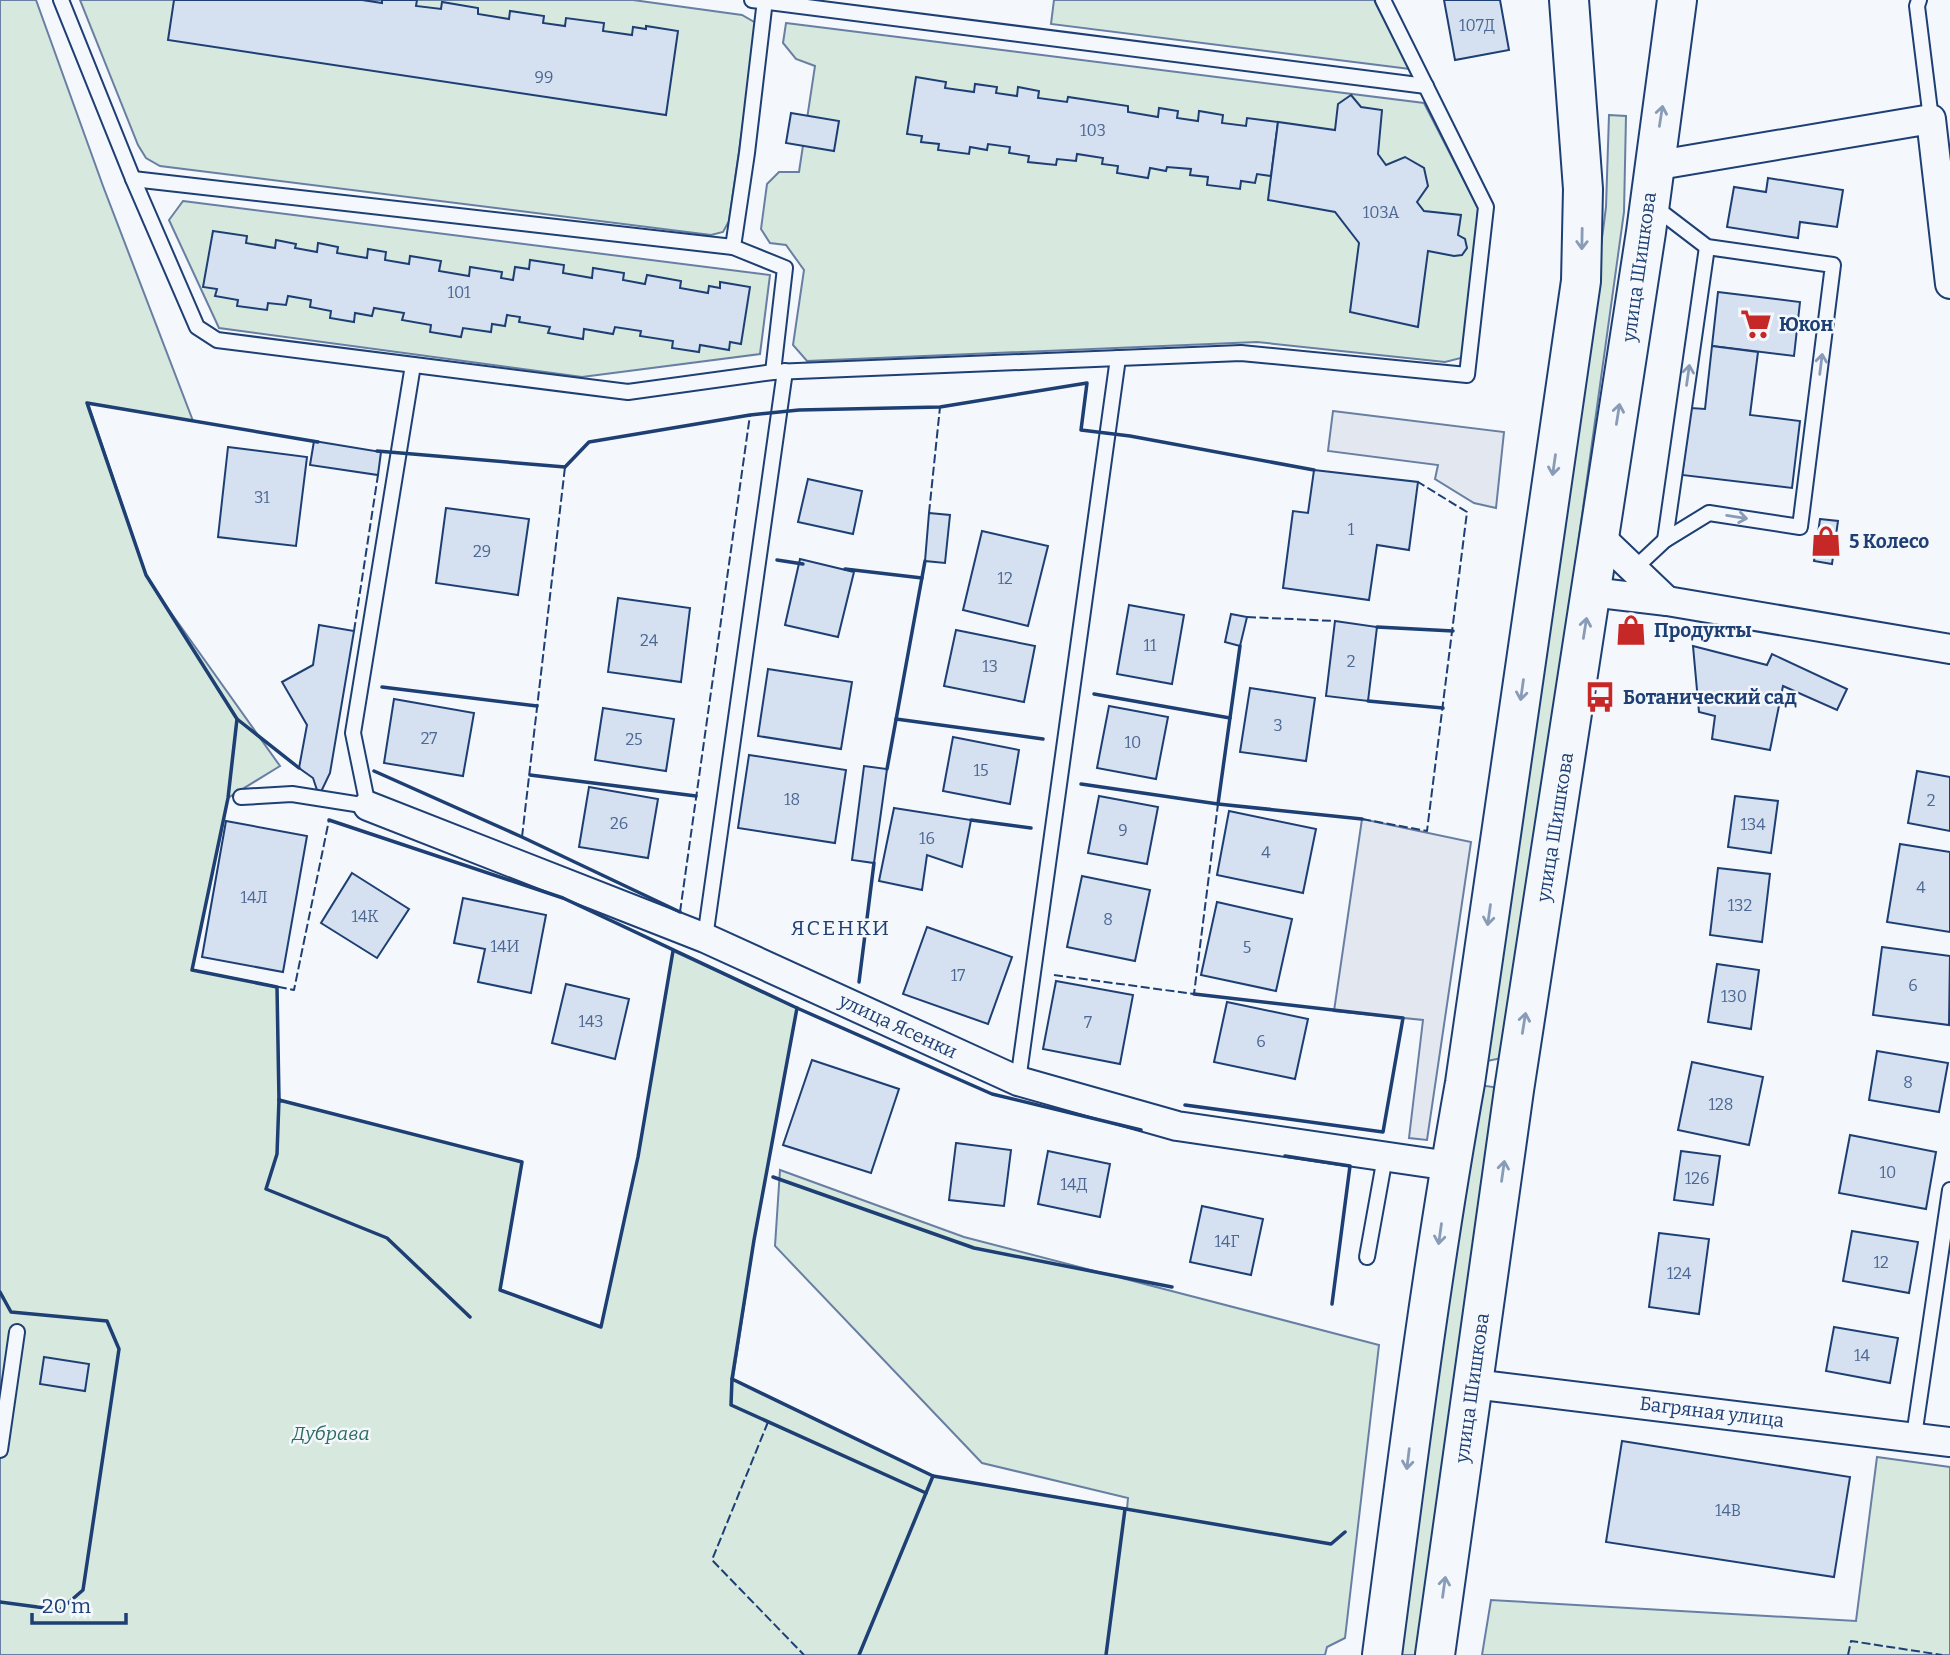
<svg xmlns="http://www.w3.org/2000/svg" width="1950" height="1655" viewBox="0 0 1950 1655" font-family="Bitter,serif">
	<style>
		.green { fill: #d7e8df; stroke: #687fa3; stroke-width: 2 }
		.parking { fill: #e3e8f0; stroke: #687fa3; stroke-width: 2 }
		.building { fill: #d5e0f0; stroke: #1d3f73; stroke-width: 2 }
		.lines { fill: none; stroke-linecap: round; stroke-linejoin: round }
		.lane-casing { stroke: #1d3f73; stroke-width: 18 }
		.street-casing { stroke: #1d3f73; stroke-width: 32 }
		.primary-casing { stroke: #1d3f73; stroke-width: 42 }
		.lane { stroke: #f4f7fb; stroke-width: 14 }
		.street { stroke: #f4f7fb; stroke-width: 28 }
		.primary { stroke: #f4f7fb; stroke-width: 38 }
		.fence { stroke: #1d3f73; stroke-width: 2; stroke-dasharray: 9 3.5; stroke-linecap: butt }
		.wall { stroke: #1d3f73; stroke-width: 3.5 }
		.oneway { stroke: #889bb7 }
		.labels { text-anchor: middle; dominant-baseline: central; stroke-width: 5; stroke-linejoin: round; paint-order: stroke }
		.number-label { font-size: 16px; fill: #4b6792 }
		.street-label { font-size: 19px; fill: #1d3f73; stroke: #f4f7fb }
		.poi-label { font-size: 19px; font-weight: bold; fill: #1d3f73; stroke: #f4f7fb; text-anchor: start }
		.park-label { font-size: 19px; font-style: italic; fill: #2c6c60; stroke: #f4f7fb }
		.neighbourhood-label { font-size: 21px; letter-spacing: 2px; fill: #1d3f73; stroke: #f4f7fb }
	</style>
	<rect width="100%" height="100%" fill="#f4f7fb"/>
	<g class="green">
		<path d="M0,0H36L103,186L193,421L88,403L146,575L169,610L280,766L228,798L192,970L277,987L279,1100L522,1162L500,1290L601,1327L638,1157L673,951L797,1008L754,1240L733,1379L933,1476L1127,1509L1128,1498L982,1463L775,1246L780,1170L964,1237L1379,1345L1345,1638L1327,1647L1325,1655H0Z"/>
		<path d="M80,0H633L742,15L756,23V33L729,221L723,232L711,235L160,166L146,158L138,145Z"/>
		<path d="M1054,0H1374L1410,69L1051,24Z"/>
		<path d="M786,23L1424,103L1478,208L1470,344L1461,358L1445,362L1257,342L807,361L793,345L804,270L786,245L770,243L761,229L767,184L779,172H799L815,66L796,59L783,43Z"/>
		<path d="M1609,115L1626,116L1624,212L1507,1057L1487,1061L1567,513L1606,207Z"/>
		<path d="M183,201L770,275L760,354L582,377L219,328L169,220Z"/>
		<path d="M1465,1083L1514,1090L1435,1655H1382Z"/>
		<path d="M1877,1457L1950,1467V1655H1482L1491,1600L1856,1621Z"/>
	</g>
	<g class="parking">
		<path d="M1333,411L1504,432L1496,508L1474,503L1435,479L1438,465L1328,451Z"/>
		<path d="M1362,819L1471,842L1427,1140L1409,1138L1423,1020L1334,1011Z"/>
	</g>
	<g class="building">
		<path d="M174,0H362L382,3V0H417L416,6L441,9L442,2L478,8V14L509,19L510,11L544,16L543,23L565,26L566,18L604,23L603,31L632,35L633,27L646,29V26L678,31L666,115L168,40Z"/>
		<path d="M1444,0H1500L1509,50L1455,60Z"/>
		<path d="M916,77L946,82L945,88L974,92L975,84L997,87L996,93L1017,96L1018,87L1039,91L1038,98L1067,102L1068,97L1128,106V112L1158,117L1159,108L1178,111L1177,118L1198,121L1199,111L1223,115L1222,123L1246,126L1247,118L1278,122L1271,176L1257,174L1255,183L1241,181L1240,189L1207,185L1208,177L1190,175L1191,169L1167,167L1166,171L1150,168L1148,178L1117,173L1118,166L1102,164L1103,158L1077,154L1076,161L1057,159L1056,165L1028,162L1029,156L1009,153L1010,147L988,144L987,150L970,147L969,154L938,150L939,144L921,142L922,136L907,134Z"/>
		<path d="M1351,95L1361,107L1382,110L1378,154L1386,165L1405,157L1424,168L1428,186L1417,202L1424,211L1461,215L1458,235L1465,239L1467,248L1462,255L1454,256L1428,251L1418,327L1350,312L1359,243L1335,212L1268,200L1278,122L1335,130L1338,104Z"/>
		<path d="M791,113L839,121L834,151L786,143Z"/>
		<path d="M1768,178L1843,190L1837,227L1800,222L1798,238L1727,227L1734,187L1766,192Z"/>
		<path d="M213,231L247,236L246,243L275,248L276,240L296,244L295,248L317,252L318,243L338,247L337,253L367,258L368,249L386,252L385,260L409,264L410,256L441,261L439,271L469,276L470,267L502,272L501,278L513,280L515,267L529,269L530,260L564,265L563,273L592,278L593,268L624,273L623,280L645,284L647,275L681,281L680,288L708,293L709,286L720,288V282L750,287L741,344L730,342L729,350L700,345L699,352L672,348L673,341L640,336L641,331L615,327L613,334L584,329L583,339L548,333L550,327L519,322L520,317L507,315L505,326L492,324L491,332L463,328L461,337L430,332L431,325L402,320L404,313L374,308L372,316L355,313L354,322L330,318L331,311L310,307L311,300L288,296L286,305L268,303L267,310L237,306L238,300L215,296L217,289L203,287Z"/>
		<path d="M1718,292L1800,302L1794,356L1712,346Z"/>
		<path d="M1712,346L1758,352L1750,415L1800,421L1792,488L1682,475L1691,408L1705,409Z"/>
		<path d="M314,441L381,452L378,475L310,465Z"/>
		<path d="M228,447L307,457L296,546L218,537Z"/>
		<path d="M1314,470L1418,482L1409,550L1377,545L1369,600L1283,588L1293,511L1308,513Z"/>
		<path d="M808,479L862,491L853,534L798,522Z"/>
		<path d="M446,508L529,519L518,595L436,583Z"/>
		<path d="M929,513L950,515L945,563L925,561Z"/>
		<path d="M1820,519L1838,521L1832,564L1814,561Z"/>
		<path d="M982,531L1048,546L1028,626L963,610Z"/>
		<path d="M800,559L854,572L838,637L785,625Z"/>
		<path d="M618,598L690,608L681,682L608,672Z"/>
		<path d="M1129,605L1184,615L1172,684L1117,674Z"/>
		<path d="M1231,614L1247,617L1240,646L1225,642Z"/>
		<path d="M1335,621L1377,627L1368,701L1326,696Z"/>
		<path d="M1625,622L1639,623L1637,638L1623,637Z"/>
		<path d="M319,625L354,631L330,773L319,796L313,778L299,768L307,725L282,682L313,665Z"/>
		<path d="M956,630L1035,646L1024,702L944,686Z"/>
		<path d="M1693,646L1767,665L1772,654L1847,689L1837,710L1783,686L1770,750L1712,739L1715,716L1699,712Z"/>
		<path d="M768,669L852,682L841,749L758,736Z"/>
		<path d="M1250,688L1315,698L1306,761L1240,752Z"/>
		<path d="M394,699L474,713L463,776L384,763Z"/>
		<path d="M1109,706L1168,717L1156,779L1097,768Z"/>
		<path d="M603,708L674,719L666,771L595,760Z"/>
		<path d="M953,737L1019,750L1010,804L943,791Z"/>
		<path d="M749,755L846,770L835,843L738,828Z"/>
		<path d="M864,766L887,769L874,863L852,860Z"/>
		<path d="M1917,771L1950,777V831L1908,823Z"/>
		<path d="M589,787L658,799L648,858L579,847Z"/>
		<path d="M1099,796L1158,807L1147,864L1088,853Z"/>
		<path d="M1735,796L1778,801L1771,853L1728,847Z"/>
		<path d="M894,808L971,820L962,867L927,855L922,890L879,881Z"/>
		<path d="M1229,811L1316,829L1303,893L1217,875Z"/>
		<path d="M226,821L307,836L283,972L202,957Z"/>
		<path d="M1900,844L1950,852V932L1887,922Z"/>
		<path d="M1718,868L1770,874L1762,942L1710,935Z"/>
		<path d="M352,873L409,909L377,958L321,923Z"/>
		<path d="M1082,876L1150,890L1135,961L1067,947Z"/>
		<path d="M463,898L546,915L531,993L478,982L485,949L454,943Z"/>
		<path d="M1217,902L1292,919L1276,991L1201,975Z"/>
		<path d="M927,927L1012,957L988,1024L903,994Z"/>
		<path d="M1882,947L1950,956L1949,1025L1873,1015Z"/>
		<path d="M1717,964L1759,970L1751,1029L1708,1022Z"/>
		<path d="M1056,981L1133,995L1120,1064L1043,1049Z"/>
		<path d="M566,984L629,999L615,1059L552,1043Z"/>
		<path d="M1227,1002L1308,1019L1295,1079L1214,1062Z"/>
		<path d="M1877,1051L1948,1063L1939,1112L1869,1100Z"/>
		<path d="M812,1060L899,1089L871,1173L783,1145Z"/>
		<path d="M1692,1062L1763,1077L1749,1145L1678,1130Z"/>
		<path d="M1850,1135L1936,1152L1926,1209L1839,1193Z"/>
		<path d="M956,1143L1011,1150L1004,1206L949,1200Z"/>
		<path d="M1048,1151L1110,1164L1100,1217L1038,1204Z"/>
		<path d="M1681,1151L1720,1156L1713,1205L1674,1200Z"/>
		<path d="M1202,1206L1263,1219L1251,1275L1190,1262Z"/>
		<path d="M1852,1231L1918,1242L1909,1293L1843,1281Z"/>
		<path d="M1659,1233L1709,1239L1699,1314L1649,1307Z"/>
		<path d="M1834,1327L1898,1338L1890,1383L1826,1371Z"/>
		<path d="M44,1357L89,1364L85,1391L40,1384Z"/>
		<path d="M1622,1441L1850,1477L1834,1577L1606,1542Z"/>
	</g>
	<g class="lines">
		<defs>
			<g id="lane">
				<path d="M61,0L133,179L197,327L217,340L628,392L773,372"/>
				<path d="M752,0L1426,86"/>
				<path d="M765,0L747,153L733,247L785,268L773,372L1241,353L1467,375L1486,207L1383,0"/>
				<path d="M1919,0L1917,6L1931,119"/>
				<path d="M133,179L733,247"/>
				<path d="M1665,540L1707,247"/>
				<path d="M1634,569L1665,540L1709,513L1800,527L1833,265L1707,247L1652,205"/>
				<path d="M241,797L292,794L368,806L353,733L413,365"/>
				<path d="M705,938L785,371"/>
				<path d="M1018,1081L1118,358"/>
				<path d="M1367,1257L1385,1157"/>
				<path d="M1914,1436L1950,1190"/>
				<path d="M0,1450L17,1332"/>
			</g>
			<g id="street">
				<path d="M1653,166L1931,119L1950,284"/>
				<path d="M1599,536L1667,601"/>
				<path d="M1591,592L1667,601L1950,649"/>
				<path d="M368,806L705,938L1018,1081L1177,1126L1450,1166"/>
				<path d="M1473,1384L1950,1442"/>
			</g>
			<g id="primary">
				<path d="M1382,1655C1407,1464 1431,1272 1465,1083L1581,281L1583,189L1569,0"/>
				<path d="M1435,1655L1514,1090L1646,232L1677,0"/>
			</g>
		</defs>
		<use href="#lane" class="lane-casing"/>
		<use href="#street" class="street-casing"/>
		<use href="#primary" class="primary-casing"/>
		<use href="#lane" class="lane"/>
		<use href="#street" class="street"/>
		<use href="#primary" class="primary"/>
		<g class="fence">
			<path d="M929,513L940,407"/>
			<path d="M1247,617L1335,621"/>
			<path d="M354,631L378,475"/>
			<path d="M1362,819L1427,831L1467,512L1418,482"/>
			<path d="M522,837L565,467"/>
			<path d="M680,912L750,415"/>
			<path d="M192,970L294,990L329,820"/>
			<path d="M1054,975L1194,994L1218,804"/>
			<path d="M768,1422L712,1560L804,1655"/>
			<path d="M1848,1655L1851,1641L1942,1655"/>
		</g>
		<g class="wall">
			<path d="M377,451L565,467L589,442L750,415L799,410L940,407L1087,383L1081,430L1130,436L1314,470"/>
			<path d="M777,560L803,564"/>
			<path d="M845,569L922,578"/>
			<path d="M1377,627L1453,631"/>
			<path d="M382,687L537,706"/>
			<path d="M1094,694L1230,718"/>
			<path d="M1368,701L1443,708"/>
			<path d="M237,719L228,798L192,970L277,987L279,1100L281,1101"/>
			<path d="M896,719L1043,739"/>
			<path d="M299,768L237,719L146,575L87,403L318,442"/>
			<path d="M887,769L925,561"/>
			<path d="M374,771L522,837L680,912"/>
			<path d="M530,775L696,796"/>
			<path d="M1081,784L1218,804L1362,819"/>
			<path d="M1218,804L1240,646"/>
			<path d="M329,820L563,898L797,1008L992,1094L1141,1130"/>
			<path d="M971,820L1031,828"/>
			<path d="M859,982L874,863"/>
			<path d="M797,1008L754,1240L732,1379L933,1476L1331,1544L1345,1532"/>
			<path d="M279,1099L277,1154L266,1189L387,1238L470,1317"/>
			<path d="M279,1100L522,1162L500,1290L601,1327L638,1157L673,951"/>
			<path d="M1185,1105L1383,1132L1403,1018L1194,994"/>
			<path d="M1285,1156L1350,1166L1332,1304"/>
			<path d="M773,1177L974,1248L1172,1287"/>
			<path d="M0,1292L11,1312L107,1321L119,1349L83,1590L60,1610L0,1602"/>
			<path d="M732,1379L731,1405L926,1493"/>
			<path d="M859,1655L933,1476"/>
			<path d="M1106,1655L1125,1509"/>
		</g>
	</g>
	<defs><path id="oneway-shaft" d="M-6 0H5M1.5-3L5.5 0L1.5 3" fill="none" stroke-width="1.6" stroke-linecap="round" stroke-linejoin="round" transform="scale(1.75)"/></defs>
	<g class="oneway">
		<use href="#oneway-shaft" transform="translate(1661 116) rotate(-81)"/>
		<use href="#oneway-shaft" transform="translate(1582 239) rotate(91)"/>
		<use href="#oneway-shaft" transform="translate(1821 364) rotate(-83)"/>
		<use href="#oneway-shaft" transform="translate(1688 375) rotate(-82)"/>
		<use href="#oneway-shaft" transform="translate(1618 414) rotate(-81)"/>
		<use href="#oneway-shaft" transform="translate(1554 465) rotate(98)"/>
		<use href="#oneway-shaft" transform="translate(1737 517) rotate(9)"/>
		<use href="#oneway-shaft" transform="translate(1585 628) rotate(-81)"/>
		<use href="#oneway-shaft" transform="translate(1522 690) rotate(98)"/>
		<use href="#oneway-shaft" transform="translate(1489 915) rotate(98)"/>
		<use href="#oneway-shaft" transform="translate(1524 1023) rotate(-81)"/>
		<use href="#oneway-shaft" transform="translate(1503 1171) rotate(-82)"/>
		<use href="#oneway-shaft" transform="translate(1440 1234) rotate(98)"/>
		<use href="#oneway-shaft" transform="translate(1408 1459) rotate(97)"/>
		<use href="#oneway-shaft" transform="translate(1444 1587) rotate(-82)"/>
	</g>
	<defs>
		<symbol id="supermarket-bare" viewBox="-9 -9 18 18"><path d="M-6-5.5h2.5l.6 2H6L4.5 2H-2.5L-4.4-4H-6ZM-1.5 3.2a1.3 1.3 0 1 0 .1 0ZM3 3.2a1.3 1.3 0 1 0 .1 0Z" fill="#c62828" stroke="#f4f7fb" stroke-width="2.5" paint-order="stroke"/></symbol>
		<symbol id="shop-bare" viewBox="-9 -9 18 18"><path d="M-5-2.5h2.3a2.7 3.5 0 0 1 5.4 0H5L5.5 6h-11ZM-1.5-2.5h3a1.5 2.3 0 0 0-3 0Z" fill="#c62828" stroke="#f4f7fb" stroke-width="2.5" paint-order="stroke"/></symbol>
		<symbol id="bus-bare" viewBox="-9 -9 18 18"><path d="M-5-6H5V4H4V6H2V4H-2V6H-4V4H-5ZM-3.5-4V0h7V-4ZM-3.5 1.2v1.5H-2V1.2ZM2 1.2v1.5H3.5V1.2Z" fill="#c62828" stroke="#f4f7fb" stroke-width="2.5" paint-order="stroke"/></symbol>
	</defs>
	<g fill-rule="evenodd">
		<use href="#supermarket-bare" x="1734" y="302" width="44" height="44"/>
		<use href="#shop-bare" x="1804" y="519" width="44" height="44"/>
		<use href="#shop-bare" x="1609" y="608" width="44" height="44"/>
		<use href="#bus-bare" x="1578" y="675" width="44" height="44"/>
	</g>
	<g class="labels">
		<g class="number-label">
			<text x="1477" y="25">107Д</text>
			<text x="544" y="77">99</text>
			<text x="1093" y="130">103</text>
			<text x="1381" y="212">103А</text>
			<text x="459" y="292">101</text>
			<text x="262" y="497">31</text>
			<text x="1351" y="529">1</text>
			<text x="482" y="551">29</text>
			<text x="1005" y="578">12</text>
			<text x="649" y="640">24</text>
			<text x="1150" y="645">11</text>
			<text x="1351" y="661">2</text>
			<text x="990" y="666">13</text>
			<text x="1278" y="725">3</text>
			<text x="429" y="738">27</text>
			<text x="634" y="739">25</text>
			<text x="1133" y="742">10</text>
			<text x="981" y="770">15</text>
			<text x="792" y="799">18</text>
			<text x="1931" y="800">2</text>
			<text x="619" y="823">26</text>
			<text x="1753" y="824">134</text>
			<text x="1123" y="830">9</text>
			<text x="927" y="838">16</text>
			<text x="1266" y="852">4</text>
			<text x="1921" y="887">4</text>
			<text x="254" y="897">14Л</text>
			<text x="1740" y="905">132</text>
			<text x="365" y="916">14К</text>
			<text x="1108" y="919">8</text>
			<text x="505" y="946">14И</text>
			<text x="1247" y="947">5</text>
			<text x="958" y="975">17</text>
			<text x="1913" y="985">6</text>
			<text x="1734" y="996">130</text>
			<text x="591" y="1021">14З</text>
			<text x="1088" y="1022">7</text>
			<text x="1261" y="1041">6</text>
			<text x="1908" y="1082">8</text>
			<text x="1721" y="1104">128</text>
			<text x="1888" y="1172">10</text>
			<text x="1697" y="1178">126</text>
			<text x="1074" y="1184">14Д</text>
			<text x="1227" y="1241">14Г</text>
			<text x="1881" y="1262">12</text>
			<text x="1679" y="1273">124</text>
			<text x="1862" y="1355">14</text>
			<text x="1728" y="1510">14В</text>
		</g>
		<g class="street-label">
			<text transform="translate(1639 267) rotate(-82)">улица Шишкова</text>
			<text transform="translate(1555 827) rotate(-81)">улица Шишкова</text>
			<text transform="translate(898 1026) rotate(25)">улица Ясенки</text>
			<text transform="translate(1472 1388) rotate(-82)">улица Шишкова</text>
			<text transform="translate(1712 1412) rotate(7)">Багряная улица</text>
		</g>
		<g class="poi-label">
			<text x="1779" y="324">Юкон</text>
			<text x="1849" y="541">5 Колесо</text>
			<text x="1654" y="630">Продукты</text>
			<text x="1623" y="697">Ботанический сад</text>
		</g>
		<g class="park-label">
			<text x="331" y="1433">Дубрава</text>
		</g>
		<g class="neighbourhood-label">
			<text x="841" y="928">ЯСЕНКИ</text>
		</g>
	</g>
	<path d="M32 1613v10h94v-10" fill="none" stroke="#1d3f73" stroke-width="3.5"/>
	<text x="42" y="1613" font-size="21" fill="#1d3f73" stroke="#f4f7fb" stroke-width="5" paint-order="stroke">20 m</text>
</svg>
